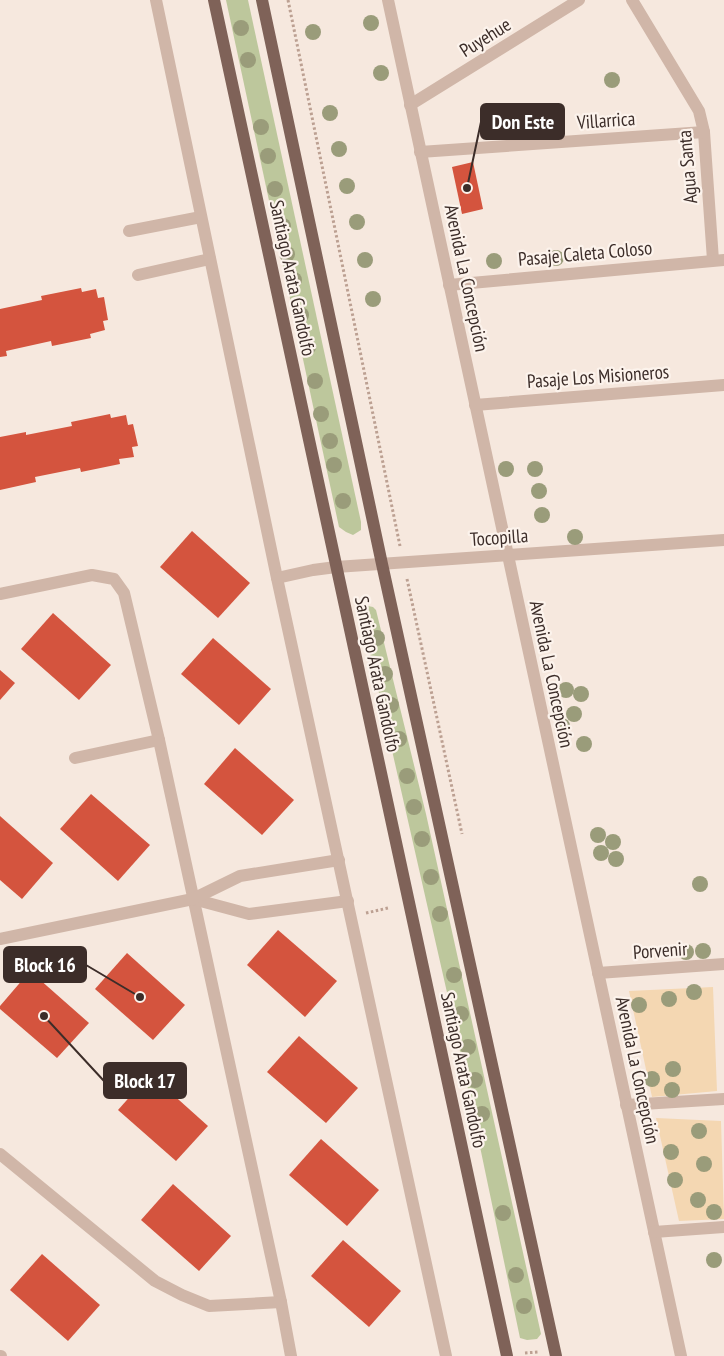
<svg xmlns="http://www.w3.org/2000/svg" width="724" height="1356" viewBox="0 0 724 1356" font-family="'PT Sans Narrow',sans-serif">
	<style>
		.green { fill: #bdc79c }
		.sand { fill: #f4d7b2 }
		.building { fill: #d4543e }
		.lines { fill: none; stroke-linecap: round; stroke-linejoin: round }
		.path { stroke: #bca092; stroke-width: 3; stroke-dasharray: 2.5 2.5; stroke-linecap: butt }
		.lane { stroke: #d0b6a8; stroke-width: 12 }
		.street { stroke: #d0b6a8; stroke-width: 12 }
		.primary { stroke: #7f6258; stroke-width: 12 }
		.tree { fill: #9a9c7a }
		.labels { text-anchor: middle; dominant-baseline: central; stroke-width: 4.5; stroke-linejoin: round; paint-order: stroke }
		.street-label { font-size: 19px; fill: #3c2d29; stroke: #fcf3ec }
		.leader { fill: none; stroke: #3c2d29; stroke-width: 2 }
		.callout-dot { fill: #3c2d29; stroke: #fcf3ec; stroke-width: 2 }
		.callout { fill: #3c2d29; stroke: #3c2d29; stroke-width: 2 }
		.callout-label { font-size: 20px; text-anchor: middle; font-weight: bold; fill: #fff }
	</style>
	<rect width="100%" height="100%" fill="#f6e8de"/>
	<g class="green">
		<path d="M226,0H248L361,522V530L353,535L346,532L339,527Z"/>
		<path d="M368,606L373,607L376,610L426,814L541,1334L537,1339L527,1340L520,1338L456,1032L361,614Z"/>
	</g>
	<g class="sand">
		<path d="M713,987L717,1091L652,1097L629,991Z"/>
		<path d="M656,1118L721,1121L724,1219L679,1221Z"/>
	</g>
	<g class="building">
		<path d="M473,162L483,209L462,214L452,167Z"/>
		<path d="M81,288L82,292L96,289L98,298L104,297L108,320L103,321L105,330L90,334L91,338L52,346L51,341L6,351L7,356L0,357V309L42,300L41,296Z"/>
		<path d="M110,414L111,418L126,415L128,425L133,424L138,446L132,447L134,457L119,459L120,464L81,472L80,468L35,477L36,482L0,490V437L26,432V435L72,426L71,422Z"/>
		<path d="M192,531L250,583L218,618L160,567Z"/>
		<path d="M53,613L111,665L79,700L21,649Z"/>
		<path d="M213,638L271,689L239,725L181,674Z"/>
		<path d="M0,670L15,683L0,700Z"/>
		<path d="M235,748L294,800L262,835L204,784Z"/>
		<path d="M91,794L150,845L118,881L60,829Z"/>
		<path d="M0,816L53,863L22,899L0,880Z"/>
		<path d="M278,930L337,981L305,1017L247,965Z"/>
		<path d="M127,953L185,1005L153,1040L95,989Z"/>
		<path d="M30,971L89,1023L57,1058L0,1009V1006Z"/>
		<path d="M299,1036L358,1088L326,1123L267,1072Z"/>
		<path d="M150,1074L208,1126L176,1161L118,1110Z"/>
		<path d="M321,1139L379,1190L347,1226L289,1175Z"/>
		<path d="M173,1184L231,1236L199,1271L141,1220Z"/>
		<path d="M343,1240L401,1291L369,1327L311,1276Z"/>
		<path d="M42,1254L100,1305L68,1341L10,1290Z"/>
	</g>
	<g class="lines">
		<g class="path">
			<path d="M288,0L400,546"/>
			<path d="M407,579L462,834"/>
			<path d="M366,913L388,908"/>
			<path d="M525,1353L538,1352"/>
		</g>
		<g class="lane">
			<path d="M129,231L201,217"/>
			<path d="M138,275L210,259"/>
			<path d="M0,594L92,575L114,579L124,593L159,740L281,1302L291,1356"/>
			<path d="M75,758L159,740"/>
			<path d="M193,899L249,914L348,901"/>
			<path d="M0,939L193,899L240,876L339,860"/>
			<path d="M0,1154L155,1281L182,1295L209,1306L281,1302"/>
			<path d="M0,1356H1"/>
		</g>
		<g class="street">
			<path d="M156,0L277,578L446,1356"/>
			<path d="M388,0L681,1356"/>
			<path d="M632,0L699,111L704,132L713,260"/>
			<path d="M410,105L579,0"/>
			<path d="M420,152L704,132"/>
			<path d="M449,285L724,260"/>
			<path d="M475,405L724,385"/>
			<path d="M277,578L313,570L336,567L724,540"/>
			<path d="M598,973L724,964"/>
			<path d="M626,1105L724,1099"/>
			<path d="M654,1232L724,1227"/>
		</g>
		<g class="primary">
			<path d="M214,0L507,1356"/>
			<path d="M262,0L382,564L556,1356"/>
		</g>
	</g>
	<g class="tree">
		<circle cx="371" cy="23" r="8"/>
		<circle cx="241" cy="28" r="8"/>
		<circle cx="313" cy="32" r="8"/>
		<circle cx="248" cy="60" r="8"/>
		<circle cx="381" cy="73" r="8"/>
		<circle cx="612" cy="80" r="8"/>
		<circle cx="330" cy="113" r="8"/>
		<circle cx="261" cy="127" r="8"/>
		<circle cx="339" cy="149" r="8"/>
		<circle cx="268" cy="156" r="8"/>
		<circle cx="347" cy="186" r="8"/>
		<circle cx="275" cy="189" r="8"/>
		<circle cx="357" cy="222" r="8"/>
		<circle cx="283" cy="226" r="8"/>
		<circle cx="287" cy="254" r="8"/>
		<circle cx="556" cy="258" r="8"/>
		<circle cx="365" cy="260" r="8"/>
		<circle cx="494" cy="261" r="8"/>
		<circle cx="294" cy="280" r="8"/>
		<circle cx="373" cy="299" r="8"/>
		<circle cx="301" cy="315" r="8"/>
		<circle cx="308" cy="347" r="8"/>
		<circle cx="315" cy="381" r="8"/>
		<circle cx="321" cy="414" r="8"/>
		<circle cx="330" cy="441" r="8"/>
		<circle cx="334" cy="465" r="8"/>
		<circle cx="506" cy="469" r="8"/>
		<circle cx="535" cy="469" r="8"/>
		<circle cx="539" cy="491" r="8"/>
		<circle cx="343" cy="501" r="8"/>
		<circle cx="542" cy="515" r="8"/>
		<circle cx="575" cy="537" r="8"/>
		<circle cx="377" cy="638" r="8"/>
		<circle cx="385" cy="674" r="8"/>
		<circle cx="566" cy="690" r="8"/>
		<circle cx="581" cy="694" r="8"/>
		<circle cx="391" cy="705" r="8"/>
		<circle cx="574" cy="714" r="8"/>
		<circle cx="562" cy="726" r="8"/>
		<circle cx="399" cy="739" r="8"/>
		<circle cx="584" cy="744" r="8"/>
		<circle cx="407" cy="776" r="8"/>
		<circle cx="414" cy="807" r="8"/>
		<circle cx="598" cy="835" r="8"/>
		<circle cx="422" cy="839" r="8"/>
		<circle cx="613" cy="842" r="8"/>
		<circle cx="601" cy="853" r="8"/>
		<circle cx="616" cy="859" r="8"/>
		<circle cx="431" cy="877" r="8"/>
		<circle cx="700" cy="884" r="8"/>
		<circle cx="440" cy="914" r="8"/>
		<circle cx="703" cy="951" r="8"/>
		<circle cx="686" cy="952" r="8"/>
		<circle cx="454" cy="975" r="8"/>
		<circle cx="694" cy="992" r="8"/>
		<circle cx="669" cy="999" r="8"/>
		<circle cx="639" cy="1005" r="8"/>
		<circle cx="461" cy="1014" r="8"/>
		<circle cx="468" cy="1047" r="8"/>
		<circle cx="673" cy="1069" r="8"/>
		<circle cx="652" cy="1079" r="8"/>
		<circle cx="475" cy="1080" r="8"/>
		<circle cx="672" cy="1090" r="8"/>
		<circle cx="482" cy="1114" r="8"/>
		<circle cx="699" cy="1131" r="8"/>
		<circle cx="671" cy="1152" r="8"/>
		<circle cx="704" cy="1164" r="8"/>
		<circle cx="675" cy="1180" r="8"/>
		<circle cx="698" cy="1200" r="8"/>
		<circle cx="714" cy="1212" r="8"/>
		<circle cx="503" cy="1213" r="8"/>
		<circle cx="714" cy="1260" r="8"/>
		<circle cx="516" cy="1275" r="8"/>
		<circle cx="524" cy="1306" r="8"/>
	</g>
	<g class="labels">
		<g class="street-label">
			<text transform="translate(485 37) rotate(-32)">Puyehue</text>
			<text transform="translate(606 120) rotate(-4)">Villarrica</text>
			<text transform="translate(687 167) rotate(-95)">Agua Santa</text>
			<text transform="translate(585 253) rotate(-5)">Pasaje Caleta Coloso</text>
			<text transform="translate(293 278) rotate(78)">Santiago Arata Gandolfo</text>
			<text transform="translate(467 278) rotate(78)">Avenida La Concepción</text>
			<text transform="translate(598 376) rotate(-4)">Pasaje Los Misioneros</text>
			<text transform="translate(499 537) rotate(-4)">Tocopilla</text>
			<text transform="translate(378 674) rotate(78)">Santiago Arata Gandolfo</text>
			<text transform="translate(552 674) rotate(78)">Avenida La Concepción</text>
			<text transform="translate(660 950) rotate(-4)">Porvenir</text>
			<text transform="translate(464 1070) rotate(78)">Santiago Arata Gandolfo</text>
			<text transform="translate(638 1070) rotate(78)">Avenida La Concepción</text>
		</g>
	</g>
	<path class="leader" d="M467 188L481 122M140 997L86 965M44 1016L104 1081"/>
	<g class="callout-dot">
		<circle cx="467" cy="188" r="5"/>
		<circle cx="140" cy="997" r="5"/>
		<circle cx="44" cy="1016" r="5"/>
	</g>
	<g class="callout">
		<rect x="481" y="104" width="83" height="35" rx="5"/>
		<rect x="4" y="947" width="82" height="35" rx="5"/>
		<rect x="104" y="1063" width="82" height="35" rx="5"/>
	</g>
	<g class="callout-label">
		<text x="523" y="129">Don Este</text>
		<text x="45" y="972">Block 16</text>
		<text x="145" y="1088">Block 17</text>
	</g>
</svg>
